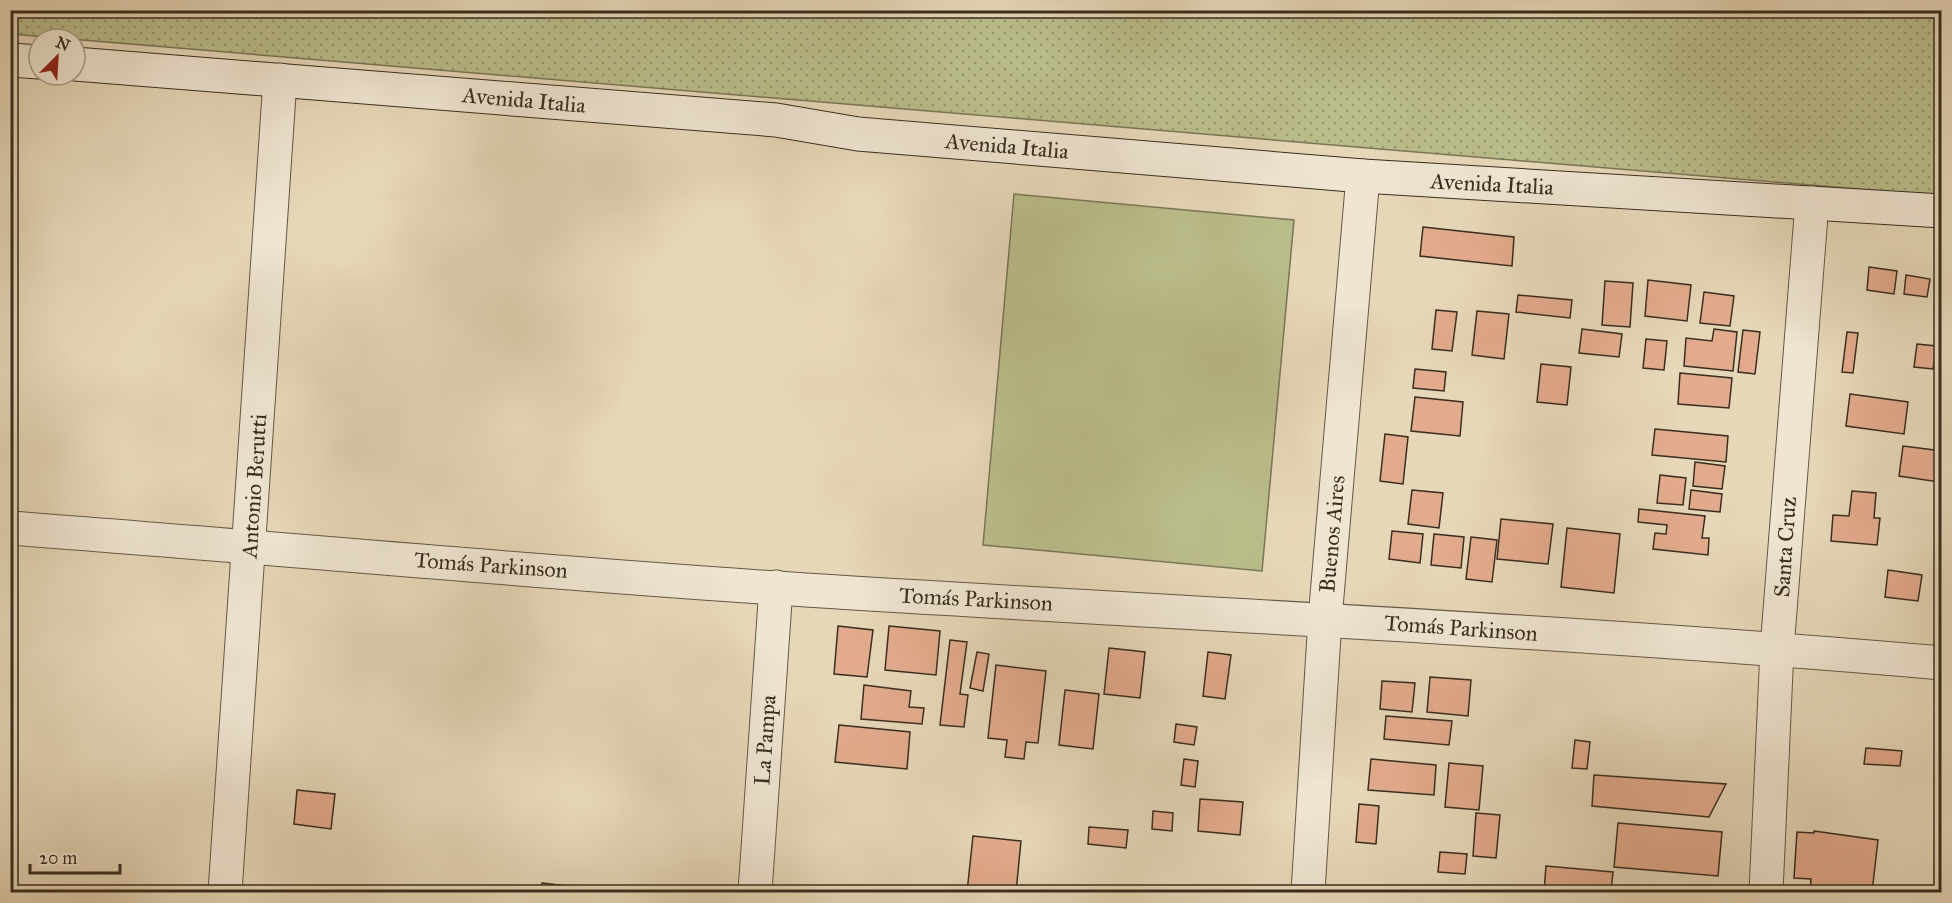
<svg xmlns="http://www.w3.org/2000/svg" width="1952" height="903" viewBox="0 0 1952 903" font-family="'IM FELL Great Primer',serif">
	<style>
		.grass { fill: url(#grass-dots); stroke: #7a7655; stroke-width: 1.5 }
		.green { fill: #babd8b; stroke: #7a7655; stroke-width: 1.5 }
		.building { fill: #e3ab8d; stroke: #392e1f; stroke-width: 1.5 }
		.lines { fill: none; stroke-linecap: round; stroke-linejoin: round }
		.street-casing { stroke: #645845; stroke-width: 35 }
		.secondary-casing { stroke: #392e1f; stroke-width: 35 }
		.street { stroke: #efe5d1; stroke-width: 33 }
		.secondary { stroke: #efe5d1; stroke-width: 33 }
		.labels { text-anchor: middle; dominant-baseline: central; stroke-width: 5; stroke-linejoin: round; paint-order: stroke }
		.street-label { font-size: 22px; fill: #392e1f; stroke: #efe5d1 }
	</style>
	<defs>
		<pattern id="grass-dots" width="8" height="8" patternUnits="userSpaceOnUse" patternTransform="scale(1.5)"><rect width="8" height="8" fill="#babd8b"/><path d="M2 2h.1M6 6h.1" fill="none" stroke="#989a71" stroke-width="1.8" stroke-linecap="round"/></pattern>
	</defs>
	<rect width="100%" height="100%" fill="#e6d7b8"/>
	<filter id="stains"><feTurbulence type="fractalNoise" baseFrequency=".00333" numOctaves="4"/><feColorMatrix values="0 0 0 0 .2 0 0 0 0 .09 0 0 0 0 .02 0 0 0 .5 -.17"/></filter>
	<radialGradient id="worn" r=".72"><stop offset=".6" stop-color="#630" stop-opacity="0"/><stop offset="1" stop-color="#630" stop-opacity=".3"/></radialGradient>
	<path class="grass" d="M10,11H1941V196L11,34Z"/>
	<path class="green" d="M1014,194L1294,220L1262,571L983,545Z"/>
	<g class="building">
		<path d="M1423,227L1514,237L1512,266L1420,256Z"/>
		<path d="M1869,267L1897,271L1894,294L1867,290Z"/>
		<path d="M1906,275L1930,279L1927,297L1904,294Z"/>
		<path d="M1648,280L1691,285L1687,321L1645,316Z"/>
		<path d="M1605,281L1633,283L1630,327L1602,325Z"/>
		<path d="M1704,292L1734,296L1730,326L1700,323Z"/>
		<path d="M1518,295L1572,300L1570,318L1516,312Z"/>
		<path d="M1436,310L1457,312L1452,351L1432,349Z"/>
		<path d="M1477,311L1509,314L1504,359L1472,355Z"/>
		<path d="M1582,329L1622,334L1619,357L1579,353Z"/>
		<path d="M1714,329L1737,332L1733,371L1684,366L1686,338L1712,341Z"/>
		<path d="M1743,330L1760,332L1755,374L1738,372Z"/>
		<path d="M1847,332L1858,333L1853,373L1842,372Z"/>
		<path d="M1646,339L1667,341L1664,370L1643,368Z"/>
		<path d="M1917,344L1936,346L1933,369L1914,367Z"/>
		<path d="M1541,364L1571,367L1567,405L1537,402Z"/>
		<path d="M1415,369L1446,372L1444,391L1413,388Z"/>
		<path d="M1680,373L1732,378L1729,408L1678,404Z"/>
		<path d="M1850,394L1908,402L1904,434L1846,426Z"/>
		<path d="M1415,397L1463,402L1460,436L1411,431Z"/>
		<path d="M1655,429L1728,436L1726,462L1652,455Z"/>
		<path d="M1385,434L1408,437L1403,484L1380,481Z"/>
		<path d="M1903,446L1942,451L1939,482L1899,476Z"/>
		<path d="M1695,462L1725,466L1722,489L1693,486Z"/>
		<path d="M1660,475L1686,478L1683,505L1657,503Z"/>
		<path d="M1412,490L1443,493L1439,528L1408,524Z"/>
		<path d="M1691,490L1722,494L1720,512L1689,509Z"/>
		<path d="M1852,491L1876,493L1874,518H1880L1877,545L1831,541L1833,515L1849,516Z"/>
		<path d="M1639,509L1705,516L1702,538H1709L1708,555L1653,549L1655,533L1666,534L1667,525L1638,522Z"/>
		<path d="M1501,519L1553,524L1548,564L1497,559Z"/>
		<path d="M1567,528L1620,534L1614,593L1561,587Z"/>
		<path d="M1392,531L1423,534L1420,563L1389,559Z"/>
		<path d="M1434,534L1464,537L1461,568L1431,565Z"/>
		<path d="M1471,537L1497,540L1492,582L1466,579Z"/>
		<path d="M1888,570L1922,575L1918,601L1885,597Z"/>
		<path d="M838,626L873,630L867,677L834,674Z"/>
		<path d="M889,626L940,631L936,675L885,670Z"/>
		<path d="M950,640L967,642L960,694L968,695L964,727L940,725Z"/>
		<path d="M1109,648L1145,652L1140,698L1104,694Z"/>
		<path d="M977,652L989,654L983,691L970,688Z"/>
		<path d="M1208,652L1231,655L1225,699L1203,696Z"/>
		<path d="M996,665L1046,671L1038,743L1026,742L1024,759L1005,757L1007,740L988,738Z"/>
		<path d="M1430,677L1471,680L1468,716L1427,712Z"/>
		<path d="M1382,681L1415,683L1412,712L1380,709Z"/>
		<path d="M864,685L911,691L909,707L924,708L922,724L861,719Z"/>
		<path d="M1065,690L1099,694L1093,749L1059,745Z"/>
		<path d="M1386,716L1452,721L1449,745L1384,739Z"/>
		<path d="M1176,724L1197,727L1194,745L1174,742Z"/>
		<path d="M839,725L910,732L907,769L835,762Z"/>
		<path d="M1575,740L1590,742L1587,769L1572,768Z"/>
		<path d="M1866,748L1902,751L1900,766L1864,764Z"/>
		<path d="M1184,759L1198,761L1195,787L1181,785Z"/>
		<path d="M1371,759L1436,765L1434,795L1368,790Z"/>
		<path d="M1449,763L1483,766L1479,810L1445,807Z"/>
		<path d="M1594,775L1726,784L1709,817L1592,806Z"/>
		<path d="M297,790L335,794L331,829L294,824Z"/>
		<path d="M1200,799L1243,802L1240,835L1198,831Z"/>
		<path d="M1359,804L1379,806L1376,844L1356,842Z"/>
		<path d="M1153,811L1173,813L1172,831L1152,829Z"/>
		<path d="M1476,813L1500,815L1496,858L1473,856Z"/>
		<path d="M1618,823L1722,832L1718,876L1614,867Z"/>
		<path d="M1089,827L1128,830L1126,848L1088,844Z"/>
		<path d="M1814,831L1878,840L1872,892H1810L1811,879L1794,878L1797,832L1814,833Z"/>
		<path d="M973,836L1021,841L1016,892H967Z"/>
		<path d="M1440,852L1467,854L1465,874L1438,872Z"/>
		<path d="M1546,866L1613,872L1611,892H1544Z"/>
		<path d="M542,883L575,887V892H541Z"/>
		<path d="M1652,886L1692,888L1691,892H1652Z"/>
		<path d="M312,888L346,892H311Z"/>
	</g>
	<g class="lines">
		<defs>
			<g id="street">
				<path d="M10,528C276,548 541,573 806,590C1184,614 1563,630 1942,663"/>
				<path d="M225,892L280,80"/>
				<path d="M755,892L776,587"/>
				<path d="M1308,892L1325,619L1363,176"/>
				<path d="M1766,892L1777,649L1812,203"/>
			</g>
			<g id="secondary">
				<path d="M10,60L39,62"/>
				<path d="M75,64L776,120L858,134L1363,176L1942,211"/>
			</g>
		</defs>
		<use href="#street" class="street-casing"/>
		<use href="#secondary" class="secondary-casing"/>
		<use href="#street" class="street"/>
		<use href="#secondary" class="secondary"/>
	</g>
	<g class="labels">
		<g class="street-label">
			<text transform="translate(524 100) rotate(5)">Avenida Italia</text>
			<text transform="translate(1007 146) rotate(5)">Avenida Italia</text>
			<text transform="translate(1492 184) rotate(3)">Avenida Italia</text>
			<text transform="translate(254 486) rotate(-86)">Antonio Berutti</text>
			<text transform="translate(1332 534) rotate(-85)">Buenos Aires</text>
			<text transform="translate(1785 547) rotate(-86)">Santa Cruz</text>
			<text transform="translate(491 565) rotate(4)">Tomás Parkinson</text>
			<text transform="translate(976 599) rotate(3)">Tomás Parkinson</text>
			<text transform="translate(1461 628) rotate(4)">Tomás Parkinson</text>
			<text transform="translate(765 740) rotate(-86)">La Pampa</text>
		</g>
	</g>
	<rect width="1952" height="903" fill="none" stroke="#e6d7b8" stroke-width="36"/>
	<rect x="12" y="12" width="1928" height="879" fill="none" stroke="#392e1f" stroke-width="3"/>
	<rect x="18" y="18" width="1916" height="867" fill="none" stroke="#392e1f" stroke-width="1.5"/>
	<g transform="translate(57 57) rotate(24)"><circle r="28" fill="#efe5d1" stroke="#a69c8a" stroke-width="1.5"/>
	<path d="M0-4.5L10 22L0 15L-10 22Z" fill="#8f2418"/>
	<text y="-9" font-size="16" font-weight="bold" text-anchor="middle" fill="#392e1f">N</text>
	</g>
	<path d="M30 864v9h90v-9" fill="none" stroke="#392e1f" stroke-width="3"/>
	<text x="39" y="864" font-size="18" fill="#392e1f" stroke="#efe5d1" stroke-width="4.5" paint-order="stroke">20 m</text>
	<rect width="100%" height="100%" filter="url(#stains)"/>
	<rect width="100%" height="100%" fill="url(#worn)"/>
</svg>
